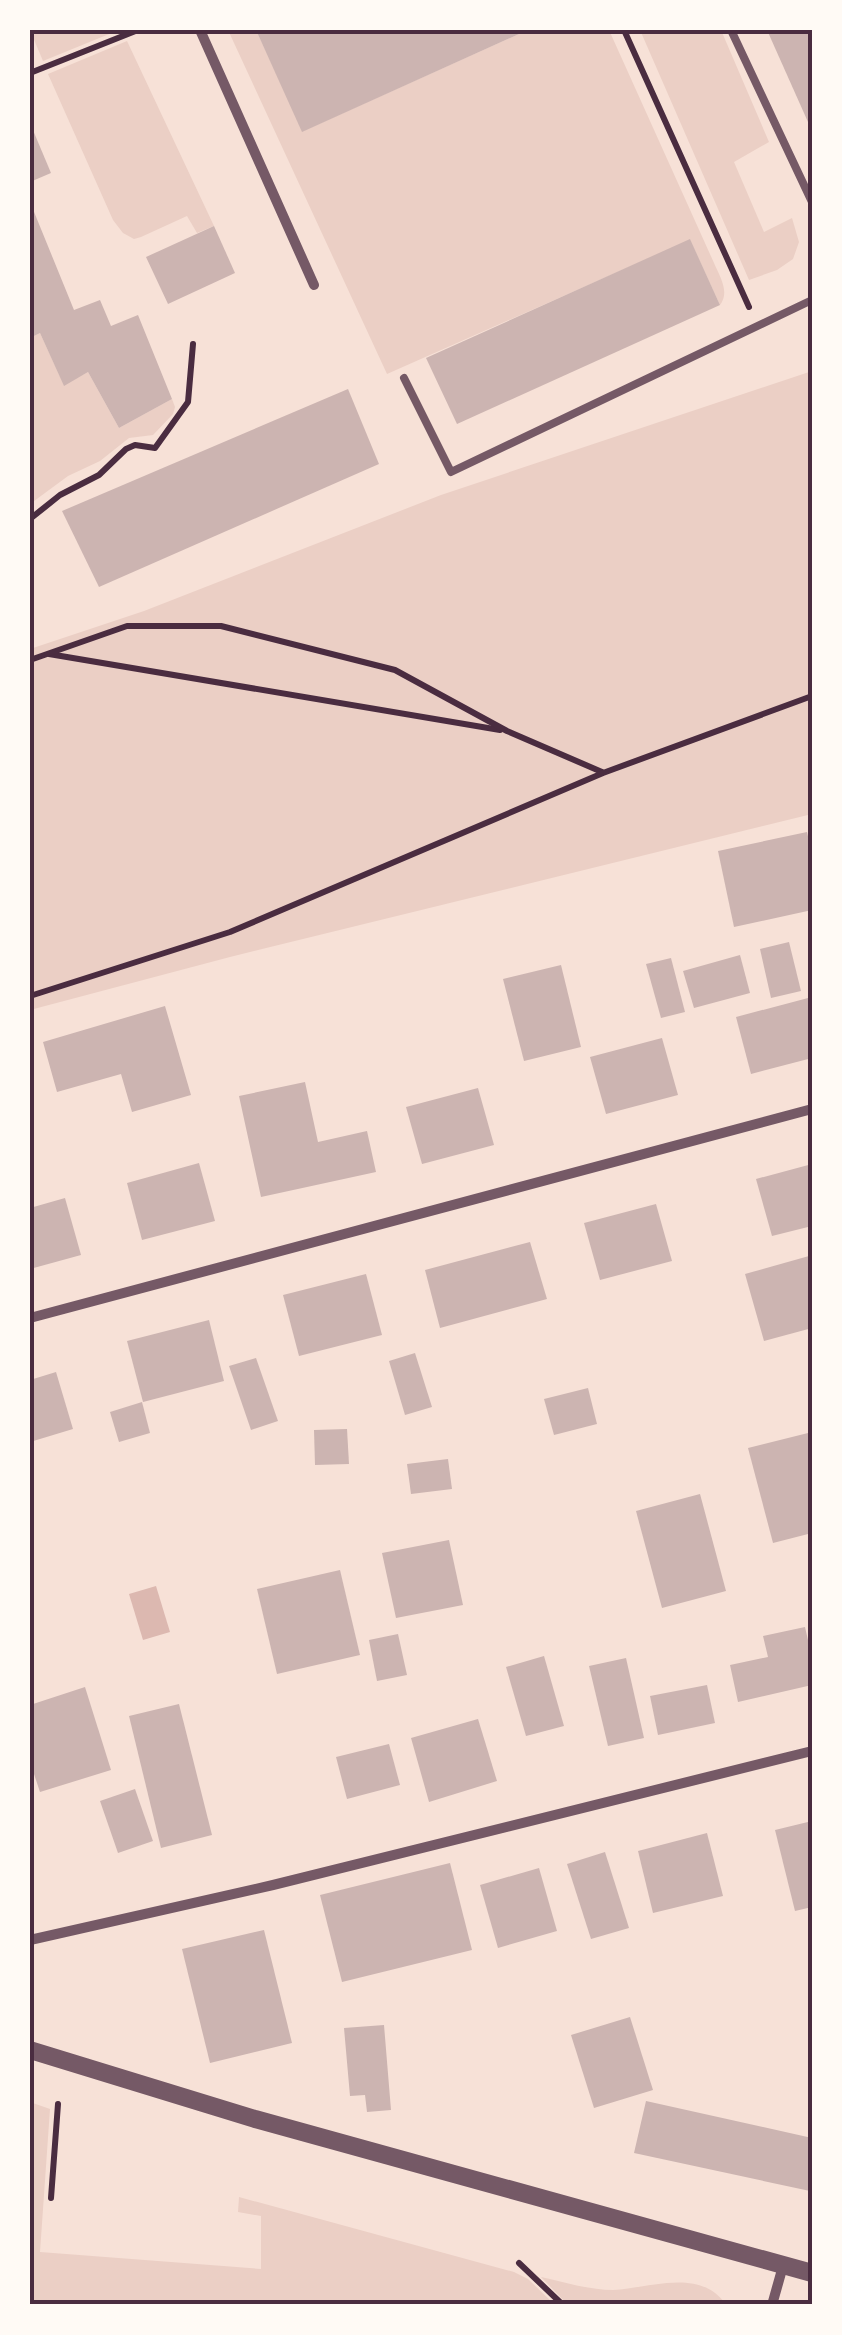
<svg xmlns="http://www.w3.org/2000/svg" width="842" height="2335" viewBox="0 0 842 2335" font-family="Georgia,serif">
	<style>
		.green { fill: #ebcfc5 }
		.water { fill: #dcb8b0 }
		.building { fill: #ccb4b1 }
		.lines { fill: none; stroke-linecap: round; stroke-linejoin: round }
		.path { stroke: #4a2c40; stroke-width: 6 }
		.service { stroke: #755966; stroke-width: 8 }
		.minor { stroke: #755966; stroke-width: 10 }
		.tertiary { stroke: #755966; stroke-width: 18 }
		.neatline { fill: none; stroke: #4a2c40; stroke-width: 4 }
	</style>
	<rect width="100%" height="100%" fill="#f7e1d7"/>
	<g class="green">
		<path d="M30,30H119L43,61Z"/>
		<path d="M228,30H256L303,131L528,30H609L714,263C720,277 730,292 720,305L690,240L387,374Z"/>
		<path d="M640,30H721L769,142L734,162L764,232L792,218L799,242L793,259L777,270L749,280Z"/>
		<path d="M127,41L214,226L197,233L187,216L141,237L134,239L123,233L113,220L48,74Z"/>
		<path d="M40,333L64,385L88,372L119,428L172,399L175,407L173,414L153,435L129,438L100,461L68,476L30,504V338Z"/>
		<path d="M812,371V814L230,957L30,1010V649L144,611L441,495Z"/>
		<path d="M30,2102L50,2109L40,2252L261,2269V2216L238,2212L239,2197L514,2272L528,2279L555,2305H30Z"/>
		<path d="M541,2277C564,2282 589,2290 613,2290C650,2288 701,2267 726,2305H568Z"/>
	</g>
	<path class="water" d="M156,1586L170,1632L143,1640L129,1594Z"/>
	<g class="building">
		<path d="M256,30H528L302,132Z"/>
		<path d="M767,30H812V131Z"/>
		<path d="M30,123L51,173L30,182Z"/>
		<path d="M30,202L74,310L100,300L111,326L138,315L172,399L119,428L88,372L64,386L40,333L30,338Z"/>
		<path d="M214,226L235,273L168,304L146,257Z"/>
		<path d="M690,239L720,305L457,424L426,358Z"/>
		<path d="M348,389L379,464L99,587L62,511Z"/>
		<path d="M807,832L812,853V910L734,927L718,851Z"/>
		<path d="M789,942L801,991L771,998L760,949Z"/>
		<path d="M740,955L750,993L694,1008L683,971Z"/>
		<path d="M671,958L685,1012L661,1018L646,964Z"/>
		<path d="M561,965L581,1047L524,1061L503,979Z"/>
		<path d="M808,998L812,1013V1058L751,1074L736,1017Z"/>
		<path d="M165,1006L191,1095L132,1112L121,1074L57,1092L43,1042Z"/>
		<path d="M662,1038L678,1095L606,1114L590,1057Z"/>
		<path d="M305,1082L318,1142L367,1131L376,1172L261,1197L239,1096Z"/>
		<path d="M478,1088L494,1145L422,1164L406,1107Z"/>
		<path d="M199,1163L215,1221L142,1240L127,1183Z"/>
		<path d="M812,1164V1226L772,1236L756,1179Z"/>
		<path d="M65,1198L81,1255L30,1269V1208Z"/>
		<path d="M656,1204L672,1261L600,1280L584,1223Z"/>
		<path d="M530,1242L547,1299L440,1328L425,1270Z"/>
		<path d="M809,1256L812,1268V1328L764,1341L745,1274Z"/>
		<path d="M366,1274L382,1335L299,1356L283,1295Z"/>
		<path d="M209,1320L224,1381L143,1402L127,1341Z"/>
		<path d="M415,1353L432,1407L405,1415L389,1361Z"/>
		<path d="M256,1358L278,1421L251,1430L229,1366Z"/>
		<path d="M56,1372L73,1429L30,1442V1380Z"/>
		<path d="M588,1388L597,1424L554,1435L544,1399Z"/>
		<path d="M142,1402L150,1433L119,1442L110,1412Z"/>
		<path d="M347,1429L349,1464L315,1465L314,1430Z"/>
		<path d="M812,1432V1533L773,1543L748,1448Z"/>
		<path d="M448,1459L452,1489L411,1494L407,1464Z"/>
		<path d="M700,1494L726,1591L662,1608L636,1511Z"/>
		<path d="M449,1540L463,1605L396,1618L382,1553Z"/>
		<path d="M340,1570L360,1655L277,1674L257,1589Z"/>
		<path d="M805,1627L812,1658V1685L738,1702L730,1665L768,1657L763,1636Z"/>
		<path d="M398,1634L407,1675L377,1681L369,1640Z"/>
		<path d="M544,1656L564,1726L526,1736L506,1667Z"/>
		<path d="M626,1658L644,1738L608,1746L589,1666Z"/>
		<path d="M707,1685L715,1723L658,1735L650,1696Z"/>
		<path d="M85,1687L111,1770L40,1792L30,1762V1705Z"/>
		<path d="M179,1704L212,1835L161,1848L129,1716Z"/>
		<path d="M478,1719L497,1781L429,1802L411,1738Z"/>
		<path d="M389,1744L400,1785L347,1799L336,1757Z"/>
		<path d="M135,1789L153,1841L118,1853L100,1801Z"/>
		<path d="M812,1821V1907L795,1911L775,1830Z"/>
		<path d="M707,1833L723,1896L653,1913L638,1851Z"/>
		<path d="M605,1852L629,1928L591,1939L567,1864Z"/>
		<path d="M450,1863L472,1950L342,1982L320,1895Z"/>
		<path d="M539,1868L557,1931L498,1948L480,1885Z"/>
		<path d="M264,1930L292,2043L210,2063L182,1949Z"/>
		<path d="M630,2017L653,2090L594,2108L571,2035Z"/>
		<path d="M384,2025L391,2110L367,2112L365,2095L350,2096L344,2028Z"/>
		<path d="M646,2101L812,2138L810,2191L634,2153Z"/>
	</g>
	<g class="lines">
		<g class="path">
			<path d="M624,30L749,307"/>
			<path d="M30,73L138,30"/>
			<path d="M30,519L60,495L99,475L126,449L135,445L155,448L188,402L193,344"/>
			<path d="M49,654L500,730"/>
			<path d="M30,660L127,626H221L395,670L507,731L602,772"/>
			<path d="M30,996L230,932L603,773L812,696"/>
			<path d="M51,2198L58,2104"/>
			<path d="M519,2263L563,2305"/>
		</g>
		<g class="service">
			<path d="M731,30L812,202"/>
			<path d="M404,378L451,472L812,300"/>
		</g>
		<g class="minor">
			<path d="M200,30L314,285"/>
			<path d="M30,1318L812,1109"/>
			<path d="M30,1940L273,1885L812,1751"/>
			<path d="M772,2305L783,2266"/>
		</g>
		<path class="tertiary" d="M30,2050L255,2119L812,2273"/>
	</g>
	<rect width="842" height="2335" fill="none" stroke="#fffaf5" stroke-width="65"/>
	<rect x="32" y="32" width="778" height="2270" class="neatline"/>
</svg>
